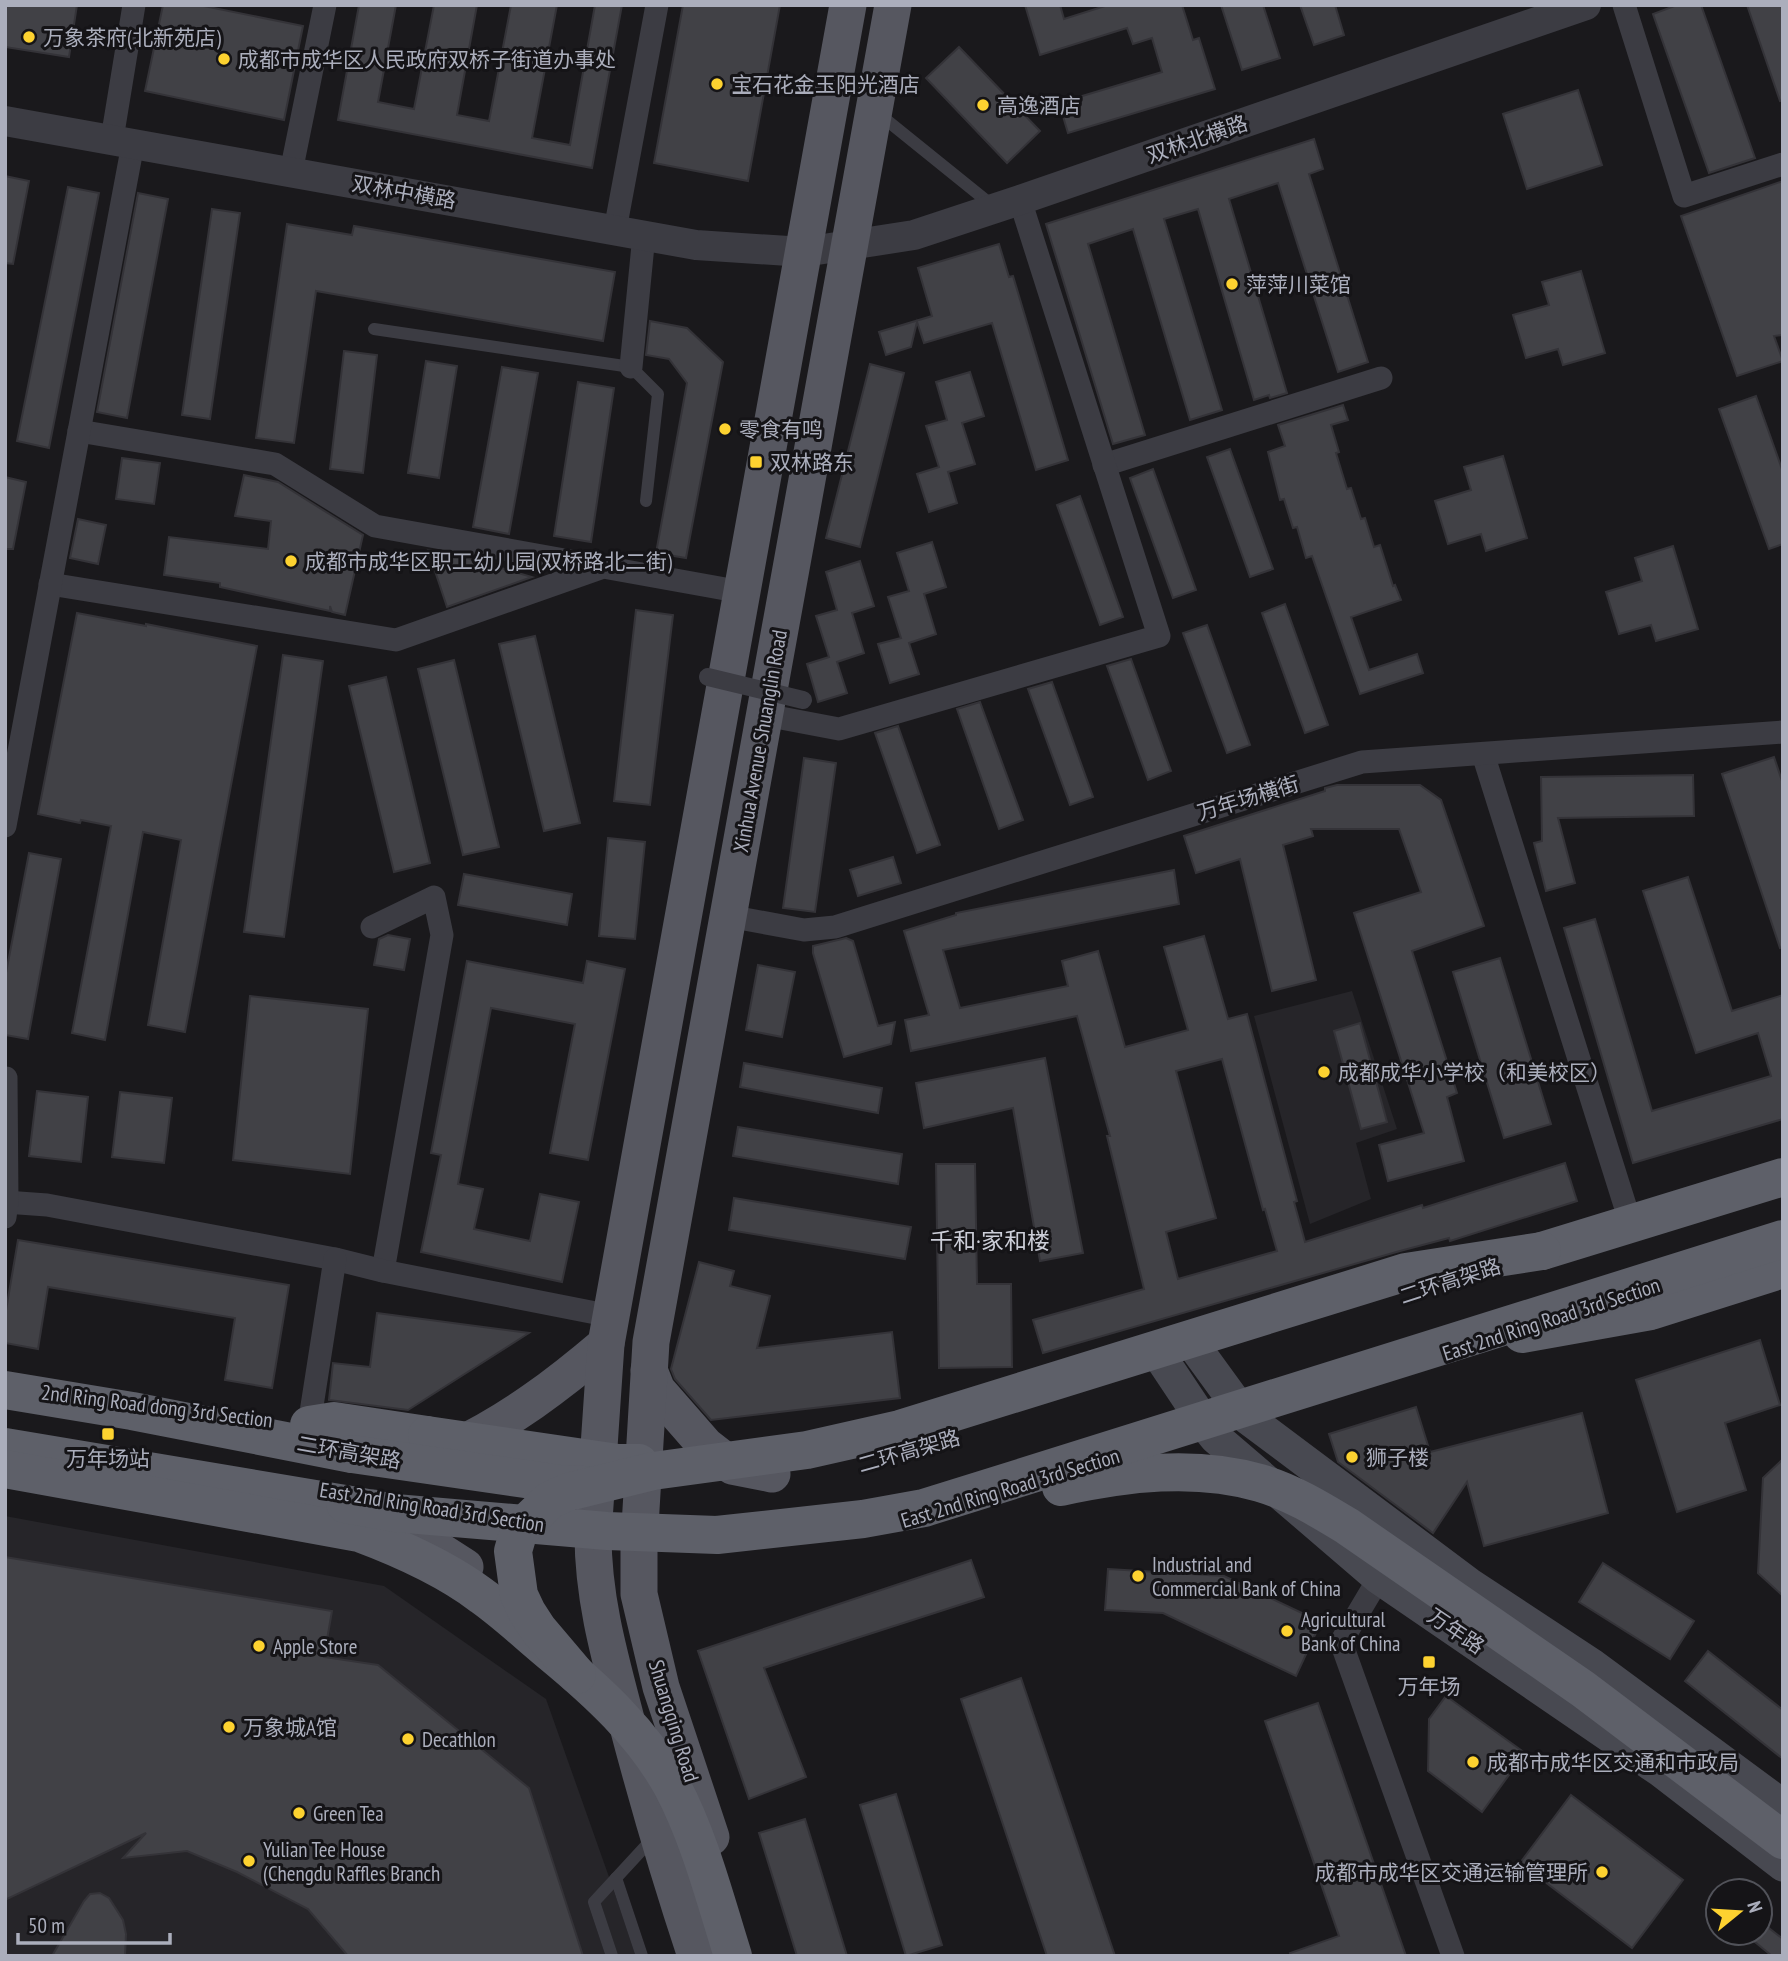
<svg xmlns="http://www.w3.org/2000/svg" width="1788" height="1961" viewBox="0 0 1788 1961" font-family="'PT Sans Narrow','Noto Sans SC',sans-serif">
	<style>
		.built { fill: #262529 }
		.building { fill: #414146; stroke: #343338; stroke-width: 2; fill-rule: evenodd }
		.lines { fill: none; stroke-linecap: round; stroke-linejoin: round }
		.service { stroke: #3c3c43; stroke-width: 12 }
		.minor { stroke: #3c3c43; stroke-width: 23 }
		.tertiary { stroke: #3c3c43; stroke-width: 30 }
		.secondary { stroke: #484951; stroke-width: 33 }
		.primary { stroke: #565760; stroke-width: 37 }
		.trunk { stroke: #5e6069; stroke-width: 38 }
		.pedestrian-bridge { stroke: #3c3c43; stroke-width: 18 }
		.trunk-bridge { stroke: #5e6069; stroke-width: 38 }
		.poi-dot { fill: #fdd230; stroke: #151417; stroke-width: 2.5 }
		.labels { text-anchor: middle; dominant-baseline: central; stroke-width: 6; stroke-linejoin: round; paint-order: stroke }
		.poi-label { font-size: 21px; fill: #abaebc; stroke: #151417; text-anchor: start }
		.street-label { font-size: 21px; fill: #abaebc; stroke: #151417 }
		.neighbourhood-label { font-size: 23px; fill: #ccced8; stroke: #151417 }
	</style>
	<rect width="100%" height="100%" fill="#1a191c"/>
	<g class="built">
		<path d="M1352,991L1397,1129L1356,1143L1371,1199L1310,1224L1254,1016Z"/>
		<path d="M5,1516L384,1586L546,1699L637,1956H5Z"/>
	</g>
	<g class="building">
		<path d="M5,5H77L69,57L5,47Z"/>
		<path d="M163,5H199L303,26L284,120L145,91Z"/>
		<path d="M359,5H396L378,102L414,109L434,5H477L457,115L489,121L511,5H557L532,138L570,145L595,5H622L592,168L338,120Z"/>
		<path d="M683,5H780L748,181L654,163Z"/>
		<path d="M1025,5H1060L1064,19L1108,5H1182L1193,40L1199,38L1215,89L1068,133L1059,103L1162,72L1152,38L1133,44L1127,28L1040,55Z"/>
		<path d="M1221,5H1263L1280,58L1242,70Z"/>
		<path d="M1300,5H1335L1344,35L1314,45Z"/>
		<path d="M1677,5H1701L1755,158L1709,173L1653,14Z"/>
		<path d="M1747,5H1783V100L1780,101Z"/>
		<path d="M959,47L1040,131L1007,163L926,78Z"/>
		<path d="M1578,90L1602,165L1527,189L1503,114Z"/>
		<path d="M1314,139L1323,169L1309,174L1368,362L1338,372L1278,183L1229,199L1287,393L1270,398L1269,395L1254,400L1198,209L1164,219L1222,410L1190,420L1133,229L1088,244L1145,435L1113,444L1046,224Z"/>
		<path d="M5,176L29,181L13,264L5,263Z"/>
		<path d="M1783,181V335L1774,336L1783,361L1737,376L1681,216Z"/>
		<path d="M68,187L99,193L49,448L17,441Z"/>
		<path d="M138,193L168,199L127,418L97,412Z"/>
		<path d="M212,209L240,213L210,419L182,415Z"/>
		<path d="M287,224L352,235L354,226L615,272L603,341L316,291L294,443L256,438Z"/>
		<path d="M999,244L1009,277L1013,276L1068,460L1036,470L992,323L924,343L917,322L911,347L886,355L879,332L932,316L918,268Z"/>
		<path d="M1581,271L1605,353L1563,365L1558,349L1526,358L1513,315L1549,305L1542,282Z"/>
		<path d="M650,321L687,328L723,362L686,558L656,553L687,383L669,359L646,355Z"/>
		<path d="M344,351L377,355L363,473L330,469Z"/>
		<path d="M426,361L457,366L439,478L408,473Z"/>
		<path d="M870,364L904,373L860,547L826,538Z"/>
		<path d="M502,367L538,373L509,534L473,527Z"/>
		<path d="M970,372L984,416L962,423L975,464L948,472L957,503L929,512L917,474L939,467L926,426L947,420L936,382Z"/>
		<path d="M578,382L614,388L591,542L554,536Z"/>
		<path d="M1756,396L1783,472V544L1769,549L1719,409Z"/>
		<path d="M1343,405L1348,420L1331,425L1339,452L1336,453L1347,489L1351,488L1361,519L1365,518L1374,547L1380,545L1393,586L1395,585L1401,600L1351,617L1369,670L1417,654L1423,673L1360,694L1312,556L1306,558L1297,527L1293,528L1284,499L1280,500L1268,452L1285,446L1278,425Z"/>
		<path d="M1230,449L1273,569L1250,577L1207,457Z"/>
		<path d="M1503,456L1527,538L1486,551L1481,534L1448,544L1435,501L1471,490L1464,467Z"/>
		<path d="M122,458L160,463L154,504L116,499Z"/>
		<path d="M1153,469L1196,590L1173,598L1130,478Z"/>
		<path d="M244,475L278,482L363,535L345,615L332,612L330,606V611L220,587V583L164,575L169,537L268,549L271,521L235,516Z"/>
		<path d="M5,477L26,482L13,549H5Z"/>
		<path d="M1080,496L1123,617L1100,625L1057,505Z"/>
		<path d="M78,519L106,525L98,564L70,558Z"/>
		<path d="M932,542L946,587L924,594L936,634L909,643L919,674L890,683L878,644L901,638L888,597L909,591L897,553Z"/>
		<path d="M1673,546L1698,629L1656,641L1651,625L1619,634L1606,592L1642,581L1635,558Z"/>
		<path d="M428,550L453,554L532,577L447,607Z"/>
		<path d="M860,561L874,606L852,613L864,653L837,662L847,693L818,702L807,664L829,657L816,616L837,610L826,572Z"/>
		<path d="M1285,604L1328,725L1305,733L1262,613Z"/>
		<path d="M636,610L673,615L650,805L614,801Z"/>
		<path d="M77,613L146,626V624L257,646L185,1032L148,1025L181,840L143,832L105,1040L72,1033L111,826L81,820L80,823L38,814Z"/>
		<path d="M1207,625L1250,745L1227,753L1183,633Z"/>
		<path d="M535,636L580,823L544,831L499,644Z"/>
		<path d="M283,655L323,661L284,937L244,932Z"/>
		<path d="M1131,659L1171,771L1148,780L1107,666Z"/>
		<path d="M454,660L499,847L463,855L418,669Z"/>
		<path d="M386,677L430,863L394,872L349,686Z"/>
		<path d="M1052,682L1093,797L1070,805L1028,689Z"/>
		<path d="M980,702L1023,820L999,829L957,709Z"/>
		<path d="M898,726L940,845L917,853L875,733Z"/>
		<path d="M1774,757L1783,784V947L1780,948L1722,774Z"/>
		<path d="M804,758L836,763L815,912L783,908Z"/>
		<path d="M1693,775L1694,816L1558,818L1575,883L1546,891L1534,843L1542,841L1541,777Z"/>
		<path d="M1337,785H1420L1441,800L1484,926L1412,951L1457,1093L1447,1097L1464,1161L1388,1181L1379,1145L1424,1133L1354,913L1421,892L1399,829H1311L1313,836L1283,845L1316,980L1272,991L1240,859L1196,873L1184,836L1325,791V788Z"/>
		<path d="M608,838L645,842L635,939L599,936Z"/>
		<path d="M29,853L61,859L28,1039L5,1035V978Z"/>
		<path d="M893,857L901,883L858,896L850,870Z"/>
		<path d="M1174,870L1179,904L943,950L960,1008L1068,986L1062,961L1098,951L1125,1047L1188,1030L1164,947L1204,936L1228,1019L1247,1014L1297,1201L1294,1202L1305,1242L1422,1205L1423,1208L1565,1163L1577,1201L1450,1241L1449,1238L1400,1251L1043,1353L1033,1320L1144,1289L1107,1136H1110L1077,1016L911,1051L905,1020L929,1015L904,931L956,915V913ZM1222,1059L1263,1210L1265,1209L1277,1251L1178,1279L1166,1232L1216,1218L1176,1071Z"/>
		<path d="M464,874L572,894L567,925L458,905Z"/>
		<path d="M1688,877L1732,1011L1783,995V1119L1633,1163L1564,928L1595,919L1652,1111L1771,1076L1758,1033L1696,1053L1643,891Z"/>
		<path d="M388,935L410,939L404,970L374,965L379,939Z"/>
		<path d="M846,938L853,941L878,1026L895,1022L891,1044L844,1057L813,953V946Z"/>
		<path d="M1500,958L1551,1124L1504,1138L1453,972Z"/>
		<path d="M467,961L583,983L587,961L625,969L588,1160L550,1153L575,1024L491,1008L458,1184L483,1189L474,1229L530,1241L540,1194L579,1202L562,1282L421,1252L441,1155L431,1153Z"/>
		<path d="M758,965L795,972L782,1037L746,1030Z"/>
		<path d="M250,996L368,1009L350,1174L233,1160Z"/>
		<path d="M1360,1023L1387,1122L1361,1129L1334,1031Z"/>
		<path d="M1045,1058L1083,1253L1040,1261L1013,1108L924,1128L916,1083Z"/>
		<path d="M744,1063L882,1088L878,1113L740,1087Z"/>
		<path d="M37,1091L88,1097L81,1162L29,1156Z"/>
		<path d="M120,1092L172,1098L164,1163L112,1157Z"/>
		<path d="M738,1127L902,1154L898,1184L733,1156Z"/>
		<path d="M936,1164H975L977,1284H1011L1012,1367L939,1368Z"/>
		<path d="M734,1198L911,1227L905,1259L729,1230Z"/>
		<path d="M18,1240L289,1285L272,1388L225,1380L235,1318L48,1287L38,1349L5,1343V1316Z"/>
		<path d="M699,1262L734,1271L730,1286L770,1296L757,1348L892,1332L900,1398L711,1420L675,1379L671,1369Z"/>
		<path d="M377,1313L529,1333L408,1410L329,1400L333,1363L370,1367Z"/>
		<path d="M1760,1340L1780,1405L1725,1423L1746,1490L1677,1512L1636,1380Z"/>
		<path d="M1416,1407L1430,1452L1582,1413L1608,1513L1484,1546L1467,1482L1433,1533L1338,1462L1329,1434Z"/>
		<path d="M1783,1459V1596L1758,1573L1763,1478Z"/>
		<path d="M5,1557L332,1611L324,1657L378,1665L529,1788L583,1956H348L308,1909L237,1872L187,1851L123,1858L146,1833L5,1900Z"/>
		<path d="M971,1560L984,1597L764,1668L806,1777L749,1799L698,1651Z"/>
		<path d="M1603,1563L1694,1621L1670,1659L1579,1602Z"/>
		<path d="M1108,1569L1224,1576L1321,1622L1296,1676L1163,1613L1105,1610Z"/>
		<path d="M1708,1651L1783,1710V1759L1685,1681Z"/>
		<path d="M1021,1678L1115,1956H1047L961,1699Z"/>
		<path d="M1446,1696L1525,1753L1482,1812L1428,1771L1429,1719Z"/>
		<path d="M1318,1703L1406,1956H1291L1290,1953L1339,1936L1265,1721Z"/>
		<path d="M896,1794L942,1945L906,1956L860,1805Z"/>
		<path d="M1571,1795L1683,1880L1632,1948L1520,1863Z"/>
		<path d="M805,1819L847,1956H797L759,1833Z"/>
		<path d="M100,1893L109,1898L123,1920L126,1934L125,1956H52L84,1901L90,1894Z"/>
		<path d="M1760,1921L1783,1939V1956H1772L1744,1933H1760Z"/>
	</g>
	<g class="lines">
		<g class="service">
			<path d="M879,114L993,206"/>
			<path d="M374,329L631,367L658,394L646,501"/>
			<path d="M616,1878L642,1956"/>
			<path d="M612,1956L594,1902L653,1838"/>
		</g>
		<g class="minor">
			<path d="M1624,5L1684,196L1783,164"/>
			<path d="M112,139L134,5"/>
			<path d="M291,172L325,5"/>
			<path d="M615,230L657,5"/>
			<path d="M631,367L644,235"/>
			<path d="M79,431L275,464L375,526L742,592"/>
			<path d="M1104,465L1381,378"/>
			<path d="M50,584L396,640L598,569"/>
			<path d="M765,715L839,729L1159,636L1020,200"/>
			<path d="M1483,754L1629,1218"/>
			<path d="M5,826L133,144"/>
			<path d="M728,916L804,930L835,927L1362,762L1783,732"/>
			<path d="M372,927L434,897L442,935L383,1271"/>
			<path d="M5,1202L47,1205L335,1259L383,1271L611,1316"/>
			<path d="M5,1217L7,1202L6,1078"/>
			<path d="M309,1425L335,1259"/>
			<path d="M1379,1578L1341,1642L1453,1956"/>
		</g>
		<path class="tertiary" d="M5,121L696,245L804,252L914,235L1020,200L1586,5"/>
		<g class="secondary">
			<path d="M1197,1350L1245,1416L1469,1584L1592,1665L1783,1806"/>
			<path d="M1163,1361L1207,1427L1216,1438L1379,1578L1661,1771L1783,1865"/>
		</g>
		<g class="primary">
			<path d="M649,1370L657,1390L705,1445L732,1466L772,1474"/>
			<path d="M451,1449C509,1422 558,1385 606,1344"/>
			<path d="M373,1508L465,1567"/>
			<path d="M711,1837L661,1687L639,1594V1543L651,1342L893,5"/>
			<path d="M696,1956C670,1878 647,1799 626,1719C610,1658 593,1599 593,1535L606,1344L848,5"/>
		</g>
		<g class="trunk">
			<path d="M1542,1251L1783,1177"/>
			<path d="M1522,1334L1651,1311L1783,1269"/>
			<path d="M5,1390L132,1411L352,1454"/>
			<path d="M309,1425L334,1421L427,1435"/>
			<path d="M5,1447L345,1504"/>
		</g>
		<path class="pedestrian-bridge" d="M708,677L803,700"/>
		<g class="trunk-bridge">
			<path d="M427,1435L618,1463H639"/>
			<path d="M352,1454L560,1484L584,1485"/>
			<path d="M5,1469L359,1533C402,1549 445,1568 482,1596C506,1613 528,1634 551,1653C597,1691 643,1733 672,1786C700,1839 715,1899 733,1956"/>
			<path d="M1061,1487C1125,1473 1195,1464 1260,1483C1291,1492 1319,1509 1347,1526L1583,1689L1783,1840"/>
			<path d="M345,1504L395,1513L607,1531L717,1535L863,1519L924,1508L1783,1239"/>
			<path d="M577,1675L538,1629L527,1612L519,1595L513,1551L518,1534L527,1522L550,1500L568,1492L653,1471L807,1450L900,1429L1406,1272L1542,1251"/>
		</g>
	</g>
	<g class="poi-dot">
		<circle cx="29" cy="37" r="7"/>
		<circle cx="224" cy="59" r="7"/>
		<circle cx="717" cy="84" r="7"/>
		<circle cx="983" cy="105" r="7"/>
		<circle cx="1232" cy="284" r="7"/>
		<circle cx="725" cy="429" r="7"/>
		<rect x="749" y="455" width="14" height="14" rx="3.5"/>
		<circle cx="291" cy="561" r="7"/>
		<circle cx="1324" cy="1072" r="7"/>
		<rect x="101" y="1427" width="14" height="14" rx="3.5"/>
		<circle cx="1352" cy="1457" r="7"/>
		<circle cx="1138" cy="1576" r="7"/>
		<circle cx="1287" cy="1631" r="7"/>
		<circle cx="259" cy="1646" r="7"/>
		<rect x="1422" y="1655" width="14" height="14" rx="3.5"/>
		<circle cx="229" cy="1727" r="7"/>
		<circle cx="408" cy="1739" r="7"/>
		<circle cx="1473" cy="1762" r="7"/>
		<circle cx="299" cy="1813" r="7"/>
		<circle cx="249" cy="1861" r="7"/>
		<circle cx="1602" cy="1872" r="7"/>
	</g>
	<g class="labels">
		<g class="poi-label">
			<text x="43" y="37">万象茶府(北新苑店)</text>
			<text x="238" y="59">成都市成华区人民政府双桥子街道办事处</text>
			<text x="731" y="84">宝石花金玉阳光酒店</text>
			<text x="997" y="105">高逸酒店</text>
			<text x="1246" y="284">萍萍川菜馆</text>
			<text x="739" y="429">零食有鸣</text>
			<text x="770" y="462">双林路东</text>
			<text x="305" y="561">成都市成华区职工幼儿园(双桥路北二街)</text>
			<text x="1338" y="1072">成都成华小学校（和美校区）</text>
			<text x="1366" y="1457">狮子楼</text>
			<text x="108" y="1458" text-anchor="middle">万年场站</text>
			<text x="1152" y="1564">Industrial and<tspan x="1152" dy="24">Commercial Bank of China</tspan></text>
			<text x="1301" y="1619">Agricultural<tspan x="1301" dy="24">Bank of China</tspan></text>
			<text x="273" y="1646">Apple Store</text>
			<text x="1429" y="1686" text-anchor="middle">万年场</text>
			<text x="243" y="1727">万象城A馆</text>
			<text x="422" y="1739">Decathlon</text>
			<text x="1487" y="1762">成都市成华区交通和市政局</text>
			<text x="313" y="1813">Green Tea</text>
			<text x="263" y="1849">Yulian Tee House<tspan x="263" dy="24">(Chengdu Raffles Branch</tspan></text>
			<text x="1588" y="1872" text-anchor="end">成都市成华区交通运输管理所</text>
		</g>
		<g class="street-label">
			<text transform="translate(1197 139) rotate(-19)">双林北横路</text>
			<text transform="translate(404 192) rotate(10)">双林中横路</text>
			<text transform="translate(760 741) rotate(-80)">Xinhua Avenue Shuanglin Road</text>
			<text transform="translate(1248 798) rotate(-17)">万年场横街</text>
			<text transform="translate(1450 1281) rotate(-18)">二环高架路</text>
			<text transform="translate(1551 1319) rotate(-18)">East 2nd Ring Road 3rd Section</text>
			<text transform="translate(157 1406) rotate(7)">2nd Ring Road dong 3rd Section</text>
			<text transform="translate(909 1451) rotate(-16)">二环高架路</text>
			<text transform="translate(349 1452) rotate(10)">二环高架路</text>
			<text transform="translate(1010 1488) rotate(-17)">East 2nd Ring Road 3rd Section</text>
			<text transform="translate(432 1507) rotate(9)">East 2nd Ring Road 3rd Section</text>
			<text transform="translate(1456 1631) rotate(34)">万年路</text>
			<text transform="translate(674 1721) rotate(73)">Shuangqing Road</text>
		</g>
		<g class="neighbourhood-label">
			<text x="990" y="1240">千和·家和楼</text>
		</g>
	</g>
	<rect width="1788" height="1961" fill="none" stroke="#abaebc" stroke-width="14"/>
	<g transform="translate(1739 1912) rotate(72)"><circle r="33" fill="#151417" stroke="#515259" stroke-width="2"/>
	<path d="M0-5L12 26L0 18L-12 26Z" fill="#fdd230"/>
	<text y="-10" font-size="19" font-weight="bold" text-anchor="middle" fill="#abaebc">N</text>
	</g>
	<path d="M18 1933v10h152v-10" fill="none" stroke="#abaebc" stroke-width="3.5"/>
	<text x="28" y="1933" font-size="21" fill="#abaebc" stroke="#151417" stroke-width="5" paint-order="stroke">50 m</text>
</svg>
